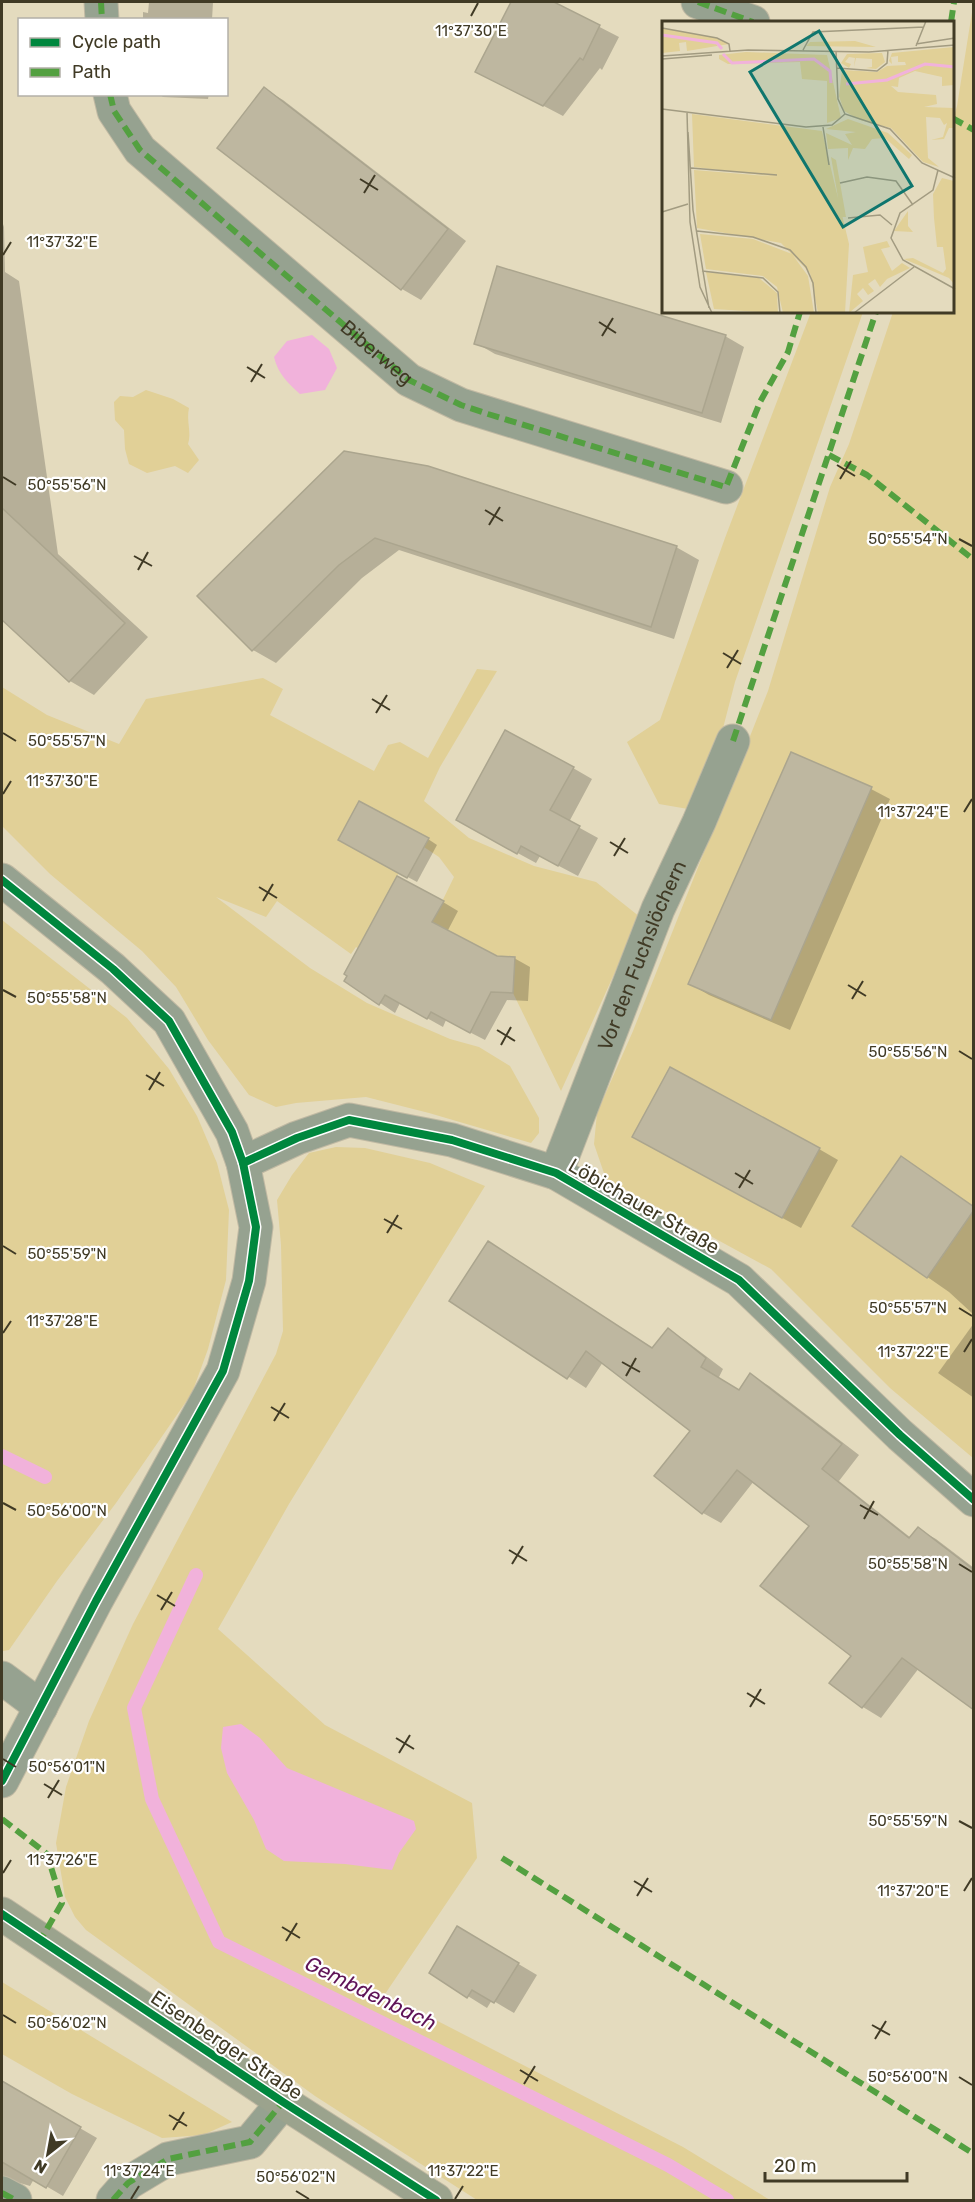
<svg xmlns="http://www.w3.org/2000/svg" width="975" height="2202" viewBox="0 0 975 2202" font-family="Rubik,sans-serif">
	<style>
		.green { fill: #e1d097 }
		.water { fill: #f1b2db }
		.shadow { fill: #0003 }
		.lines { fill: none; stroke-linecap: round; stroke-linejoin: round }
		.stream { stroke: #f1b2db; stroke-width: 14 }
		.building { fill: #beb7a0; stroke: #aba58e; stroke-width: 1.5 }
		.street-casing { stroke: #c0b9a3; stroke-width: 35 }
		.primary-casing { stroke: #c0b9a3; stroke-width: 35 }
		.street { stroke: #96a290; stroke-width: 33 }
		.primary { stroke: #9ba38d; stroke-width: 33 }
		.quiet { stroke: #53a040; stroke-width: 6; stroke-dasharray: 12 6; stroke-linecap: butt }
		.cycleway-casing { stroke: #fff; stroke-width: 11 }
		.cycleway { stroke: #00873e; stroke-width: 8 }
		.ticks { fill: none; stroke: #403a25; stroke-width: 2 }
		.labels { text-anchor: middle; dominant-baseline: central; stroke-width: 4.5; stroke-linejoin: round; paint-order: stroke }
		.street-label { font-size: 20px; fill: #403a25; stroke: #fff }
		.water-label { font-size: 21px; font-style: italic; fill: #5f1457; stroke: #fff }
		.inset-river { fill: none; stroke: #f1b2db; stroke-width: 3 }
		.inset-road { fill: none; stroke: #a29b81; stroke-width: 1.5 }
		.view { fill: #0f766e; fill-opacity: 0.15; stroke: #0f766e; stroke-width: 3 }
		.inset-edge { fill: none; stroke: #403a25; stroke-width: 3 }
		.ticks-label { font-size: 15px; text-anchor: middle; fill: #403a25; stroke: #fff; stroke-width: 4.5; stroke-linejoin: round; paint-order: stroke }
	</style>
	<rect width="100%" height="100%" fill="#e4dbbe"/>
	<g class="green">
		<path d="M973,6V1458L890,1388L771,1269L606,1179L594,1144L597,1113L633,1031L768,691L830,487L849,444L893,312H952L953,120L957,106Z"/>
		<path d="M811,312H863L735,682L722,732L688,809L659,804L627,742L660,720L725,538Z"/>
		<path d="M146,390L173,399L189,408C186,421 192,433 188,444L199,460L188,473L175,466L147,473L129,464L125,449L124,430L115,420L114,402L120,396L133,397Z"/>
		<path d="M477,669L497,671L440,767L424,801L469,838L534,866L596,882L640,917L561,1091L513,993L515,957L497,956L432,922L454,877L439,857L424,847L338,840L399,873L365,935L373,958L356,947L351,954L277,901L266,917L216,897L310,968L367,1003L450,1039L479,1047L510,1066L539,1118V1133L531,1143L429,1113L366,1097L296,1103L276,1107L249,1095L208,1040L176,987L142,951L50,874L2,826V687L47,715L119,744L146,699L263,678L283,689L270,715L374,771L388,745L400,742L428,758Z"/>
		<path d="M2,920L127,1018L169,1069L197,1116L217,1163L229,1210L226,1280L208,1349L192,1393L116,1503L57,1581L9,1650L3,1651Z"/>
		<path d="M336,1147L365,1148L430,1163L485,1186L289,1504L218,1629L325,1725L472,1803L477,1858L385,1994L683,2147L770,2200H477L315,2096L86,1930L75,1917L65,1897L56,1843L66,1787L89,1721L133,1624L276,1354L283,1331L281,1245L277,1200L292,1175L309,1153Z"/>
		<path d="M2,1982L232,2122L203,2135L162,2138L72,2094L2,2054Z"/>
	</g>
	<g class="water">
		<path d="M312,335L329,349L337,368L325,390L300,394C288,383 278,374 274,357L287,341Z"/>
		<path d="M241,1724L260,1738L287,1768L414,1821L416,1829L399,1853L392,1870L345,1864L284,1861L266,1849L254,1820L227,1773L221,1748L223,1727Z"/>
	</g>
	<g class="shadow">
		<path d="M149,2H213L212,20H143V12L148,13Z"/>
		<path d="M513,2H551L619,37L602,70L600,68L563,116L477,71Z"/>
		<path d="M264,89L283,100L466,241L421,300L402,289Z"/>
		<path d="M159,94H209L208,99L163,97Z"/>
		<path d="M2,221L4,227L5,272L19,281L58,554L148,637L94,695L70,681L2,618Z"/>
		<path d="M725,336L744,347L721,423L495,354L476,343Z"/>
		<path d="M344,452L676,547L699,560L674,639L399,550L362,578L276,663L253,650L199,596Z"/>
		<path d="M573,768L592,779L569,822L598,838L578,876L540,856L536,863L477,831Z"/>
		<path d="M871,789L890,799L790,1030L709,995L690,984Z"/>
		<path d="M428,839L437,845L417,882L340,840Z"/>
		<path d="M443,902L458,911L447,932L496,958H514L530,967L528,1001L507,1000L485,1040L446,1020L443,1027L400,1003L395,1013L346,980Z"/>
		<path d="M653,1148L819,1149L838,1160L801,1228Z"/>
		<path d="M974,1208V1315L949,1292L854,1226Z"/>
		<path d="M451,1300L653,1349L668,1330L686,1341L723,1369L718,1379L739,1392L751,1375L769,1386L859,1455L839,1481L911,1538L918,1529L936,1539L974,1568V1708L919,1668L881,1718L863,1707L831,1683L853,1656L812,1525L754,1481L721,1523L703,1513L692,1431L603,1362L586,1388Z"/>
		<path d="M974,1323V1398L938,1373Z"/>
		<path d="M458,1928L537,1975L514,2013L492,2000L487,2008L431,1973Z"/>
		<path d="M2,2083L97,2138L63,2196L34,2179L30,2186L20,2183L9,2187L2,2197Z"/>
	</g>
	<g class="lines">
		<g class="stream">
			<path d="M2,1456L45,1477"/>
			<path d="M196,1575L134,1708L152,1799L219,1942L668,2165L727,2200"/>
		</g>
	</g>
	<g class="building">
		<path d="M511,2H554L600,25L583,60L580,58L543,106L475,72Z"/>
		<path d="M264,87L448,229L401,290L217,148Z"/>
		<path d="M497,266L726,335L702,413L474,344Z"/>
		<path d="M344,451L428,466L677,546L651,627L375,538L339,565L252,651L197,596Z"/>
		<path d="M2,508L125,623L69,682L2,620Z"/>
		<path d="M505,730L574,767L550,810L580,826L558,866L521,846L517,854L456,820Z"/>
		<path d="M791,752L872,787L771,1020L688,984Z"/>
		<path d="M359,801L429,838L407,878L338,840Z"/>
		<path d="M397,876L444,901L432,922L497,956L515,957L513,993L491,992L470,1033L431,1012L427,1019L385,995L379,1005L344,981L347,976L344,974Z"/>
		<path d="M670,1067L820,1148L782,1218L632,1137Z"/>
		<path d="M901,1156L974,1207V1210L927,1278L852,1226Z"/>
		<path d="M488,1241L652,1348L668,1328L706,1358L701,1367L739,1390L750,1373L842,1444L822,1469L909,1538L918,1527L974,1570V1710L902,1658L862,1708L829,1683L851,1656L760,1586L809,1526L737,1470L702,1514L654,1476L690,1431L586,1351L567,1379L449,1301Z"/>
		<path d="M457,1926L519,1963L494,2003L472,1990L467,1998L429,1973Z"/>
		<path d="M2,2081L81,2127L46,2188L2,2162Z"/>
	</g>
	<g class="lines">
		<defs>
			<g id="street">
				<path d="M101,2L102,20"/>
				<path d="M698,2L753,22"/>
				<path id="s1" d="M110,94L114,111L140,150L409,380L461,405L726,487"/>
				<path d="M2,880L113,969L169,1021L232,1132L243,1163L256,1227L249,1281L223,1371L96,1601L2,1781"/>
				<path d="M243,1163L297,1138L349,1120L452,1140L556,1173L739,1280L900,1435L974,1500"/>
				<path id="s2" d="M556,1173L658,909L699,822L733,741"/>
				<path d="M2,1678L41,1707"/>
				<path d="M2,2193L15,2200"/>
				<path d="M113,2200L128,2183L168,2159L250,2142L283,2102"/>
			</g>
			<path id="primary" d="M2,1914L283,2102L436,2200"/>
		</defs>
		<use href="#street" class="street-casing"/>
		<use href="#primary" class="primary-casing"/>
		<use href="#street" class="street"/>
		<use href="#primary" class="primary"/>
		<g class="quiet">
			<path d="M101,2L102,20"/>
			<path d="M698,2L753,22"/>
			<path d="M951,22L954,2"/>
			<path d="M110,94L114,111L140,150L373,350L409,380L461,405L488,414L726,487L760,402L788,352L800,312"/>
			<path d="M952,118L974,130"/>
			<path d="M829,455L867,475L974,560"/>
			<path d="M733,741L876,312"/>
			<path d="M2,1819L47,1854L62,1903L41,1939"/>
			<path d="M502,1858L974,2154"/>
			<path d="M2,2193L15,2200"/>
			<path d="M113,2200L128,2183L168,2159L250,2142L283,2102"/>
		</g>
		<defs>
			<g id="cycleway">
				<path d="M2,880L113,969L169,1021L232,1132L243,1163L256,1227L249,1281L223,1371L96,1601L2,1781"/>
				<path d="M243,1163L297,1138L349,1120L452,1140L556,1173L739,1280L900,1435L974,1500"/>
				<path d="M2,1914L283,2102L436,2200"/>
			</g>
		</defs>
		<use href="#cycleway" class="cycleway-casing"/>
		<use href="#cycleway" class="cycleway"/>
	</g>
	<path class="ticks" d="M471,16L478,3M360,179L378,190M364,193L375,175M3,255L11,242M599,322L616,333M602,336L613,318M247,367L265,378M251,382L262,364M837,465L855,476M3,477L16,485M840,479L851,461M485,510L503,521M489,525L500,507M959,539L972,546M134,556L152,566M138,570L148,552M723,653L741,664M727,668L738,650M372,699L390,710M376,713L387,695M3,733L16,741M3,794L11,781M964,812L972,799M610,842L628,853M614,856L625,838M259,887L277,898M263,901L273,884M848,985L866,996M3,990L16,997M852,999L863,981M497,1030L515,1041M501,1045L511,1027M959,1051L972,1059M146,1075L164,1086M149,1090L160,1072M735,1173L753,1184M739,1188L750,1170M384,1219L402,1229M387,1233L398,1215M3,1246L16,1254M959,1308L972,1316M3,1333L11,1321M964,1352L972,1339M622,1362L640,1372M626,1376L636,1358M271,1407L289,1418M274,1421L285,1403M3,1503L16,1510M860,1505L878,1515M864,1519L874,1501M509,1550L527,1561M512,1564L523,1546M959,1564L972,1572M157,1595L175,1606M161,1610L172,1592M747,1693L765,1704M750,1707L761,1689M396,1738L414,1749M399,1753L410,1735M3,1759L16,1767M44,1784L62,1795M48,1798L59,1780M959,1821L972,1828M3,1873L11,1860M634,1881L652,1892M964,1891L972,1878M637,1896L648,1878M282,1927L300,1938M286,1941L297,1923M3,2015L16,2023M872,2025L890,2035M875,2039L886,2021M520,2070L538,2081M959,2077L972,2085M524,2084L535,2066M169,2115L187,2126M173,2130L184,2112M296,2191L309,2199M131,2199L139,2186M455,2199L463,2186"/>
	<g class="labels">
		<g class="street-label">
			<text stroke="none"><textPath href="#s1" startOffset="376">Biberweg</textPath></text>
			<text stroke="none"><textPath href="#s2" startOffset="234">Vor den Fuchslöchern</textPath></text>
			<text transform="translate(644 1206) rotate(30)">Löbichauer Straße</text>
			<text transform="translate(227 2045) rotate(34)">Eisenberger Straße</text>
		</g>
		<g class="water-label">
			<text transform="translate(371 1993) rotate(26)">Gembdenbach</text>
		</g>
	</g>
	<g transform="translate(662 21)">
		<rect width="292" height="292" fill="#e4dbbe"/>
		<path d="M0,7L55,17L67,23L25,30L24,21L17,22L18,30L0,32ZM193,20L214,26L144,25L148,21ZM292,26V64L280,65V56L253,50L237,57L236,66L229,65L236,71L274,74L275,83L262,86L292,87V107H287L282,118L269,119L281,116L285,102L282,104L278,97L264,96L266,137L277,146L261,141L229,107L198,99L182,90L177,75L180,49L215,51L225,45L244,44L243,41H236V35L229,36L230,43L227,40L230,32ZM84,31L165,34L179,97L165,102V60L140,58L138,41L66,43L57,38V34ZM220,32L223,41L214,48L204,47L210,46V38L194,37L192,46L193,37L187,36L183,41L189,43L187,47L179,42L185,33ZM30,93L160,110L187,223L183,292H156L148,252L119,222L35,207L32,149L117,156L32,146ZM186,98L226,112L250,134L247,138L223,117L210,118L203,128L191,127L186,139V127L166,128L164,112L190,124L183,113L194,111L164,108ZM169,136L174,139L184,196H180L178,188ZM280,157L292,160V263L287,257L242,238L251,237L281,252L284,248L281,226H275L272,197L271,173ZM246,190V205L251,211L232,210ZM38,213L91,218L130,233L146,255L152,292H121L115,266L101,255L44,248ZM225,220L228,226L219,228L230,250L240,242L248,247L225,258L218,266L213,258L206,263L212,270L206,274L201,267L195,273L201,280L187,292L191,254L206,251L201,226ZM44,251L97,257L115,272L116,292L52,288Z" fill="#e1d097"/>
		<path class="inset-river" d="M0,14L55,22L60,28M61,33L70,42L152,38L168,50L169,62M184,63L225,59L263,43L293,46"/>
		<path class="inset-road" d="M0,7L55,17L67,23L68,30M254,23L293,17M254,25L264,0M141,29L151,11L262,6M174,30L176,78L183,93L228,108L260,142L293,157M0,35L86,29L207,31L293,24M0,38L50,34M175,47L215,50L225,42L226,29M0,88L144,106L170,104L183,93M25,91L28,201L38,266L50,292M161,106L167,144M26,111L31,189L47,287M29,147L115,154M276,149L271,169L238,192L229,217L241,239L293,268M178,162L205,156L234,160L251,184M0,191L26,183M186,197L218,194L230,204M35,210L91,216L128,229L144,246L151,262L154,292M40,250L101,257L116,271L118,292M50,292H84M192,292L252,246M255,292H281"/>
		<path class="view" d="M157,10L250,165L181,206L88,51Z"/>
		<rect width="292" height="292" class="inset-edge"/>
	</g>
	<g class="ticks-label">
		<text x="471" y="36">11°37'30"E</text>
		<text x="62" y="247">11°37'32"E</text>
		<text x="67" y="490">50°55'56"N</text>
		<text x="908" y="544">50°55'54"N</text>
		<text x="67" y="746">50°55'57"N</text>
		<text x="62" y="786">11°37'30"E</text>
		<text x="913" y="817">11°37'24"E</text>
		<text x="67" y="1003">50°55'58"N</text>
		<text x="908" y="1057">50°55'56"N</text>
		<text x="67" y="1259">50°55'59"N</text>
		<text x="908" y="1313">50°55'57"N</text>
		<text x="62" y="1326">11°37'28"E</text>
		<text x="913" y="1357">11°37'22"E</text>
		<text x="67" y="1516">50°56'00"N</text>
		<text x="908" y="1569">50°55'58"N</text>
		<text x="67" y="1772">50°56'01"N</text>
		<text x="908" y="1826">50°55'59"N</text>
		<text x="62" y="1865">11°37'26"E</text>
		<text x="913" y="1896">11°37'20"E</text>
		<text x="67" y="2028">50°56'02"N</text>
		<text x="908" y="2082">50°56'00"N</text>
		<text x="139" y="2176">11°37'24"E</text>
		<text x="463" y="2176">11°37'22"E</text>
		<text x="296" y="2182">50°56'02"N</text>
	</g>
	<rect width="975" height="2202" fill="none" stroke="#403a25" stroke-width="6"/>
	<rect x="18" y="18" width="210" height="78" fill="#ffffff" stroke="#b3b0a8" stroke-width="1.5"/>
	<rect x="30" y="38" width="30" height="9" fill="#00873e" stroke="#b3b0a8" stroke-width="1.5"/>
	<text x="72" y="48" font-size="18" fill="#403a25">Cycle path</text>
	<rect x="30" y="68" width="30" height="9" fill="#53a040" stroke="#b3b0a8" stroke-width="1.5"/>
	<text x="72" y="78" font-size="18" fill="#403a25">Path</text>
	<g transform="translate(48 2154) rotate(211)" stroke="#ffffff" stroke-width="4.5" paint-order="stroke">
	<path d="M0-4.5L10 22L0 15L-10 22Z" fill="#403a25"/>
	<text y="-9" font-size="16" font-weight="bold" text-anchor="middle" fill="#403a25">N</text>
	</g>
	<path d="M765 2172v9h142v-9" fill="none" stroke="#403a25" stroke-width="3"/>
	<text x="774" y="2172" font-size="18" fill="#403a25" stroke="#ffffff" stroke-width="4.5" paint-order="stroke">20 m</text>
</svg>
